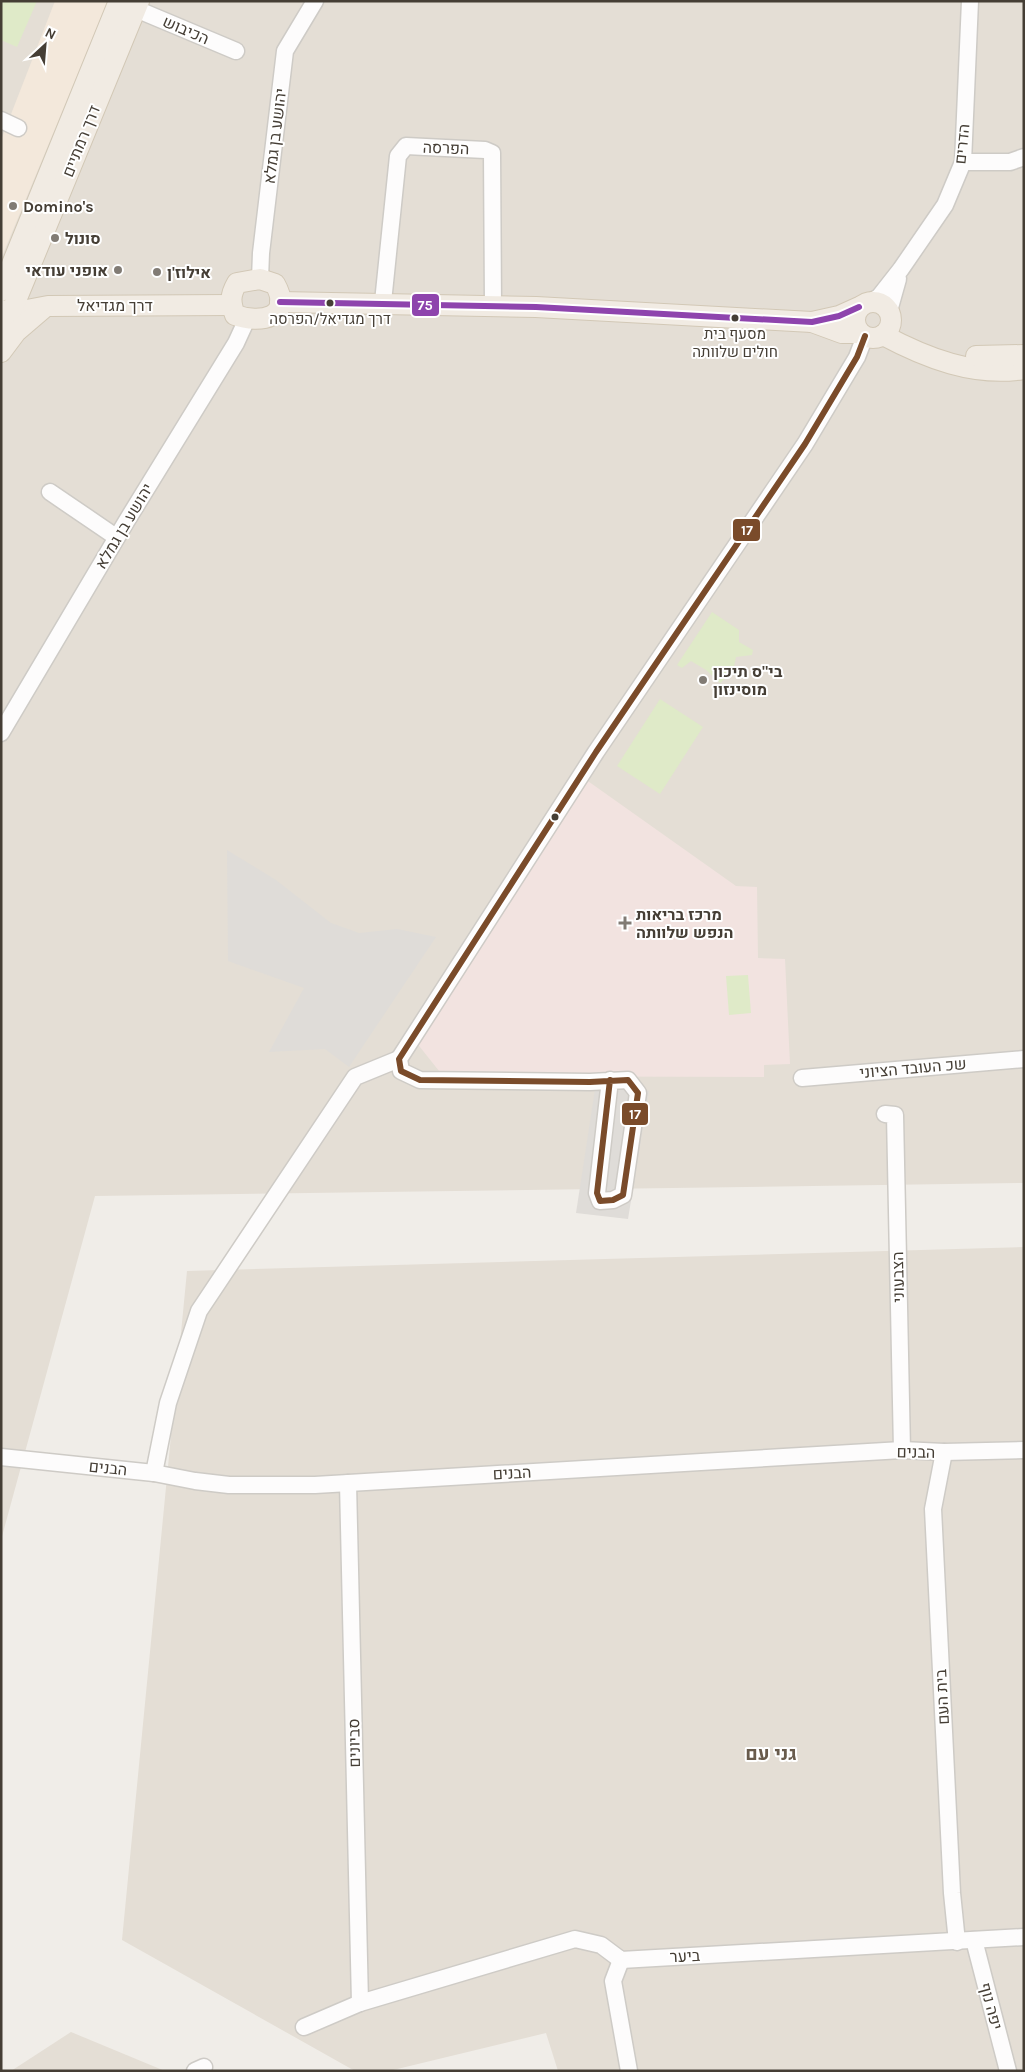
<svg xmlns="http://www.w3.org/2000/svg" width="1025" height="2072" viewBox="0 0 1025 2072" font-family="Karla,Heebo,sans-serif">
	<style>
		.residential { fill: #e4ded5 }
		.commercial { fill: #f3e8db }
		.medical { fill: #f2e3e0 }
		.green { fill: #dfeac8 }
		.parking { fill: #dfdcd8 }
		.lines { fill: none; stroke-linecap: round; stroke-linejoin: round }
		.minor-casing { stroke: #cecbc6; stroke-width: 19 }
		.major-casing { stroke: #d2c8b6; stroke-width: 22 }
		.minor { stroke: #fdfcfc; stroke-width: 16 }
		.major { stroke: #f1ebe3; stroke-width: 20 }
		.bus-1-casing { stroke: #fff; stroke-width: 10 }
		.bus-2-casing { stroke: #fff; stroke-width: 10 }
		.bus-1 { stroke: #8e44ad; stroke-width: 6 }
		.bus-2 { stroke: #7a4b2a; stroke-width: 6 }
		.poi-dot { fill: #817b74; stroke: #fff; stroke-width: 2 }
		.bus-dot { fill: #453e35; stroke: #fff; stroke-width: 2 }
		.labels { text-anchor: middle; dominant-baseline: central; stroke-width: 4; stroke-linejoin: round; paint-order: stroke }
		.bus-label { font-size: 15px; fill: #453e35; stroke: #fff }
		.street-label { font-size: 16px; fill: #453e35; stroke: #fff }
		.poi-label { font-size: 16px; font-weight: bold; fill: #453e35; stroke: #fff; text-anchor: start }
		.quarter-label { font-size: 19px; font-weight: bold; fill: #685b4c; stroke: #fff }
		.line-badge { stroke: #fff; stroke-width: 2 }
		.badge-label { font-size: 14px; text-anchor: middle; font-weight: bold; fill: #fff }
	</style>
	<rect width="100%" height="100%" fill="#f0ede8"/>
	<g class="residential">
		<path d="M1,1H1024V1183L95,1196L1,1540Z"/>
		<path d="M1024,1247V2071H558L546,2033L389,2071H355L122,1940L187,1271Z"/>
		<path d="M71,2032L165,2071H11Z"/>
	</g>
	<path class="commercial" d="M55,1H108L1,259V140Z"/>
	<path class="medical" d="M585,779L736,886L757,887L758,958L785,959L790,1064L764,1065V1077L443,1076L416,1042Z"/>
	<g class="green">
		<path d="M1,1H37L17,47L1,40Z"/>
		<path d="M712,612L739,630V642L753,650L752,655L736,657L733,671L720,683L706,670L691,661L682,668L677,665Z"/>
		<path d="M660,699L703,727L660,794L617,766Z"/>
		<path d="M748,975L751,1013L729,1015L726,976Z"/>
	</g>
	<g class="parking">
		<path d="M227,850L276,880L331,923L359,933L397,929L436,937L349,1067L325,1049L269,1052L304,988L228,961Z"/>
		<path d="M595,1089L649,1091L628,1219L576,1213Z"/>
	</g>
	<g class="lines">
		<defs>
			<g id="minor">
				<path d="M136,9L236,51"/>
				<path d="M1,120L18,128"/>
				<path d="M963,162H1010L1024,157"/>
				<path d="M260,279L261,253L285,51L315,1"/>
				<path d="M383,302L398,156L406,146L485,150L492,153L493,306"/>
				<path d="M870,302L879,297L901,269L945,205L963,162L970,1"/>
				<path d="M889,311L898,279"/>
				<path d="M50,492L116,537"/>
				<path d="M1,733L126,522L236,343L247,319"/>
				<path d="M802,1078L1024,1059"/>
				<path d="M610,1080L597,1193L600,1201L613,1200L623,1195L638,1093L628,1080L590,1082L420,1080L401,1071L399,1059L596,752L805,444L857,357L865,336"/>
				<path d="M885,1114L895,1115L902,1450"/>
				<path d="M944,1452L933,1509L952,1893L957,1942"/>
				<path d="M1,1457L154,1473L195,1481L229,1485H315L902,1450L944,1452L1024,1450"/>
				<path d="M154,1473L168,1403L199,1311L355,1077L399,1059"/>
				<path d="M348,1483L360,2003"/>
				<path d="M974,1940L1008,2071"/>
				<path d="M621,1960L613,1981L629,2071"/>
				<path d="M304,2027L360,2003L575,1939L601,1945L621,1960L1024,1937"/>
				<path d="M195,2071L204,2067"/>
			</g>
			<g id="major">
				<path d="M260,279L275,284C294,318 260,324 235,315C230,302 230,295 237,283Z"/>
				<path d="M1,291L119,1"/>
				<circle cx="873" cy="320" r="18"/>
				<path d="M280,302L536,307L812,322L839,316L859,307"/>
				<path d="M1,310L11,313L48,306L231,305"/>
				<path d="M812,322L842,333H860"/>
				<path d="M883,335C926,358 974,377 1024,369"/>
				<path d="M1,337L139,1"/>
				<path d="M1,352L16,332L44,308"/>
				<path d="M976,356L1024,355"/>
			</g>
		</defs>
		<use href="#minor" class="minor-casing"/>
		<use href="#major" class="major-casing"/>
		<use href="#minor" class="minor"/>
		<use href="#major" class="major"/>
		<defs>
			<path id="bus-1" d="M280,302L536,307L812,322L839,316L859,307"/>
			<path id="bus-2" d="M610,1080L597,1193L600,1201L613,1200L623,1195L638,1093L628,1080L590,1082L420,1080L401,1071L399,1059L596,752L805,444L857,357L865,336"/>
		</defs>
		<use href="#bus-1" class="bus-1-casing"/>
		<use href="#bus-2" class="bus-2-casing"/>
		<use href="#bus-1" class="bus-1"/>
		<use href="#bus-2" class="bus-2"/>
	</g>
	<g class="poi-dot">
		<circle cx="13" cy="206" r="5"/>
		<circle cx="55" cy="238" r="5"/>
		<circle cx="118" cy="270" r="5"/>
		<circle cx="157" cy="272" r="5"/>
		<circle cx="703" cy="680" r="5"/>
		<path d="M622.5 915.5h5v5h5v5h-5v5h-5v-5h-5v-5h5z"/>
	</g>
	<g class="bus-dot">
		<circle cx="330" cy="303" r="4.5"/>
		<circle cx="735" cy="318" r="4.5"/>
		<circle cx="555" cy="817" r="4.5"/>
	</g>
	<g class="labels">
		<g class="bus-label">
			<text x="330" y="319">דרך מגדיאל/הפרסה</text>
			<text x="735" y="334">מסעף בית<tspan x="735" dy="18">חולים שלוותה</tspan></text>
		</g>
		<g class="street-label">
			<text transform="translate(186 30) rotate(23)">הכיבוש</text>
			<text transform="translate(275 136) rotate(-83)">יהושע בן גמלא</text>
			<text transform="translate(81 141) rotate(-68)">דרך רמתיים</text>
			<text transform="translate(962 144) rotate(-84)">הדרים</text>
			<text transform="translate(446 148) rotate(2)">הפרסה</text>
			<text x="115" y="305">דרך מגדיאל</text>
			<text transform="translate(124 526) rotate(-59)">יהושע בן גמלא</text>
			<text transform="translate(913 1068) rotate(-5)">שכ העובד הציוני</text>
			<text transform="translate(898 1277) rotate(-91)">הצבעוני</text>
			<text transform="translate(916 1452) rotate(1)">הבנים</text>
			<text transform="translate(108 1468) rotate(6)">הבנים</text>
			<text transform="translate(512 1473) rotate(-3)">הבנים</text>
			<text transform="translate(942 1697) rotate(-93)">בית העם</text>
			<text transform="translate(354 1743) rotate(-91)">סביונים</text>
			<text transform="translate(685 1956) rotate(-3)">ביער</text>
			<text transform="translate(991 2006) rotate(75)">יפה נוף</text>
		</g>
		<g class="poi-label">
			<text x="23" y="206">Domino's</text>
			<text x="65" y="238">סונול</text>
			<text x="108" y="270" text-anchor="end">אופני עודאי</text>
			<text x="167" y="272">אילוז'ן</text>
			<text x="713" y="671">בי"ס תיכון<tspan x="713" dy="18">מוסינזון</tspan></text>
			<text x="636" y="914">מרכז בריאות<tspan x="636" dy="18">הנפש שלוותה</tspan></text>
		</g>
		<g class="quarter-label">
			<text x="771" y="1754">גני עם</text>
		</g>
	</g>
	<g class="line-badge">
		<rect x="411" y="293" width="29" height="24" rx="5" fill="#8e44ad"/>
		<rect x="732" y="518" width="29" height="24" rx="5" fill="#7a4b2a"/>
		<rect x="621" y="1102" width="28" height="24" rx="5" fill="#7a4b2a"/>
	</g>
	<g class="badge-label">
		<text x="425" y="310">75</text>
		<text x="747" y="535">17</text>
		<text x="635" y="1119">17</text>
	</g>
	<rect width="1025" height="2072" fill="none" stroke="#453e35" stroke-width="5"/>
	<g transform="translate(45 45) rotate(26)" stroke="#ffffff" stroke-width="4" paint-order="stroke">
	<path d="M0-4L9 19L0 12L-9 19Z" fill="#453e35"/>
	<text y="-8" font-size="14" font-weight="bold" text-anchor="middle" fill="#453e35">N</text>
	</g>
</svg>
